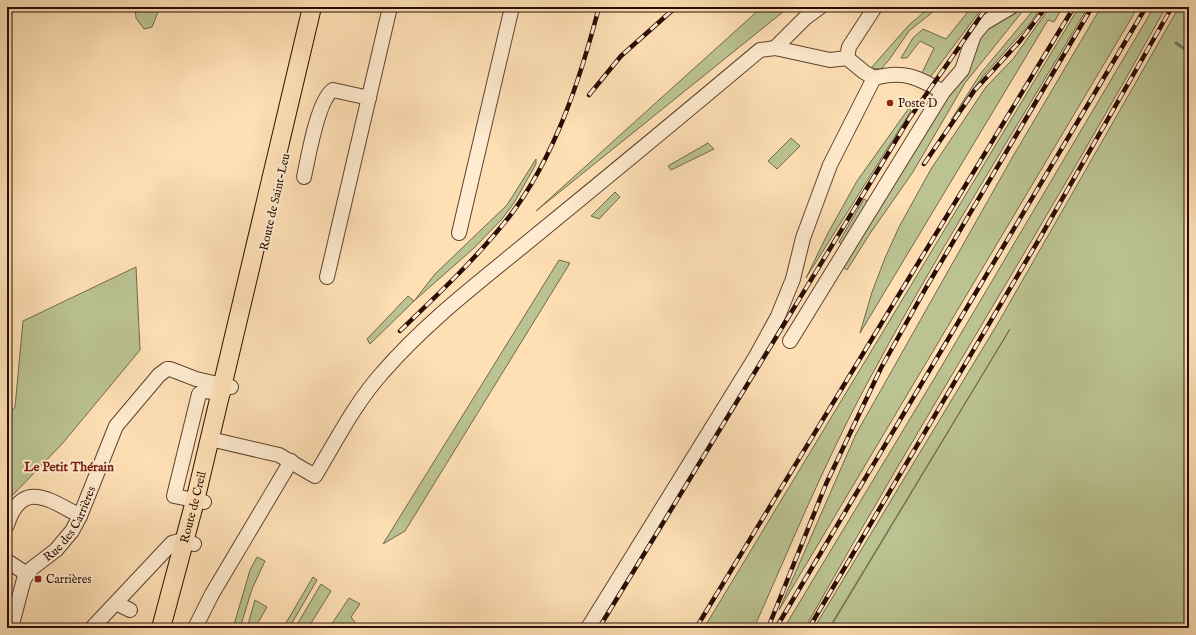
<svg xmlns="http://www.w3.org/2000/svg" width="1196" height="635" viewBox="0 0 1196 635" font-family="'IM FELL English',serif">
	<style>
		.green { fill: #bbc392; stroke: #72684b }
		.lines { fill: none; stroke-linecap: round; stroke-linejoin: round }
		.stream { stroke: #707768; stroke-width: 3 }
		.minor-casing { stroke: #5e4230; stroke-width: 16 }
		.major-casing { stroke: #290d04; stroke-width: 20 }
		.minor { stroke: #ffebcf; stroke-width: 14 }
		.major { stroke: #ffe0b5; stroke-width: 18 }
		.rail-casing { stroke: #290d04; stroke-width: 4.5 }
		.rail { stroke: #ffebcf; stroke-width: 3; stroke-dasharray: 9; stroke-linecap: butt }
		.poi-dot { fill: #8f2418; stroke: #ffebcf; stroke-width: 1.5 }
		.labels { text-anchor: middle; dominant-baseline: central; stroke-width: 4; stroke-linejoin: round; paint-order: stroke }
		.poi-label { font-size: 12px; fill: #290d04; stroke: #ffebcf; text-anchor: start }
		.street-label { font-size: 12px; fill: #290d04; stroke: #ffebcf }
		.neighbourhood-label { font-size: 13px; font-weight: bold; fill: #7a1f14; stroke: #ffebcf }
	</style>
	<rect width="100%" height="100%" fill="#ffe0b5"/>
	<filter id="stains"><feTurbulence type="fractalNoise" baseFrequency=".005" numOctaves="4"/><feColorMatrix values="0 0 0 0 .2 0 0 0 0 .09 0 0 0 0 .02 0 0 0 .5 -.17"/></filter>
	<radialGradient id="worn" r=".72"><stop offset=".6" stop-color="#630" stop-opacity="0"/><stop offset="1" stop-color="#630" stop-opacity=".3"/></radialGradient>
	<g class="green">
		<path d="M135,7H160L152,27L144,29L136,18Z"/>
		<path d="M762,7H789L536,211Z"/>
		<path d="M930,7H939L909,31L889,60L881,69L871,68L909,25Z"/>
		<path d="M969,7H983L929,79L921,75L934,48L920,41L907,58H901L913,38L923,29L946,39L971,8Z"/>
		<path d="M1014,7H1026L965,83L913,172L869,235L847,270L840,265L982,31Z"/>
		<path d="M1036,7H1042L1028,26L983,76L951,120L981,73Z"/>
		<path d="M1050,7H1063L1054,22L1048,20L860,333L872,292L885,258L899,227L931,169L986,87L1013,59Z"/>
		<path d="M1079,7H1088C1012,135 932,261 862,393C822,469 789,549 754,628H704Z"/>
		<path d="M1101,7H1138L779,610L856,434L1012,158Z"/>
		<path d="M1154,7H1166C1050,217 922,419 805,628H784L937,374Z"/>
		<path d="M1179,7H1189V628H830L1010,329L829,628H814L998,323Z"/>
		<path d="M909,108L911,111L806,278L828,233L857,181Z"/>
		<path d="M791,138L800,146L777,169L768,161Z"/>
		<path d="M708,143L714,149L671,170L668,166Z"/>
		<path d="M536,159V164L514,203L502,219L474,248L414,301L370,344L367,339L408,296L414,301L435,274L507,205Z"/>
		<path d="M615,192L620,197L599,219L591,216Z"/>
		<path d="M864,199L871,203L845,247L839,242Z"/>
		<path d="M559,260L570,263L405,531L383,544Z"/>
		<path d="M136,267L140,350L62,444L7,501V416L15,407L23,321Z"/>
		<path d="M257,557L265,561L252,589L240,628H233L250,570Z"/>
		<path d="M313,577L317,580L289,628H283Z"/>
		<path d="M321,584L331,591L308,628H295Z"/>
		<path d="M349,598L360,604L351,617L357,625L355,628H329Z"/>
		<path d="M255,600L267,607L255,628H247Z"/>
	</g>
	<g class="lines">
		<path class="stream" d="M1176,43L1189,52"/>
		<defs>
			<g id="minor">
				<path d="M775,48L805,18L820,7"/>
				<path d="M847,58L849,47L875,7"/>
				<path d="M943,92L962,70L974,35L984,23L1011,7"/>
				<path d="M304,177C308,158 318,99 333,90L369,98"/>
				<path d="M459,233L512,7"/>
				<path d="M327,277L390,7"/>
				<path d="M210,439L279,455L315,476C336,441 355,403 383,372C427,321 482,280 534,237C610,175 685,113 760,50L775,48L830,60L847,58L864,72L874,78C903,70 918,77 943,92L790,341"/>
				<path d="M204,502L174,496L199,394L204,391L223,393"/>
				<path d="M7,525C22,478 50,500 80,516"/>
				<path d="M7,561L27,574"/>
				<path d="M116,603L130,610"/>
				<path id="s1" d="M11,628L24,579L31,569L56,550L72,531L80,516L116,426L159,375L167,369H170L196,379L231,387"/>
				<path d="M92,628L172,543L179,541L194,544"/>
				<path d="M195,628L212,594L291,461"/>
				<path d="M588,628L755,358L778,316L793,279L803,238L830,165L874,78"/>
			</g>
			<g id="major">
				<path id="s2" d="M161,628L195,501L312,7"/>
			</g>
		</defs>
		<use href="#minor" class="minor-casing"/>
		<use href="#major" class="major-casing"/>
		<use href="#minor" class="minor"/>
		<use href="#major" class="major"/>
		<defs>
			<g id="rail">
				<path d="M589,95L621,56L676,7"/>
				<path d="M924,164L974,91L1020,41L1046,7"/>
				<path d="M400,331C437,295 477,258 509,217C555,157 580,80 599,7"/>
				<path d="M599,628L909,119L987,7"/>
				<path d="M696,628L1074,7"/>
				<path d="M768,628L826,484L881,368L927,286L1092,7"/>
				<path d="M776,628L1146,7"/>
				<path d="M809,628L1041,236L1172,7"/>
			</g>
		</defs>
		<use href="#rail" class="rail-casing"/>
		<use href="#rail" class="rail"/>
	</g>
	<g class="poi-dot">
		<circle cx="890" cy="103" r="4"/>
		<rect x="34" y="575" width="8" height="8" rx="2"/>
	</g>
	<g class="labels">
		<g class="poi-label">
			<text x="898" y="103">Poste D</text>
			<text x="46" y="579">Carrières</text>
		</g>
		<g class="street-label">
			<text transform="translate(275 202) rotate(-77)">Route de Saint-Leu</text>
			<text stroke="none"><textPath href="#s2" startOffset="125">Route de Creil</textPath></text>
			<text stroke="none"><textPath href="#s1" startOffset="124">Rue des Carrières</textPath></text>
		</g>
		<g class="neighbourhood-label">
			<text x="69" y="467">Le Petit Thérain</text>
		</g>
	</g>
	<rect width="1196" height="635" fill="none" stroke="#ffe0b5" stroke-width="24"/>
	<rect x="8" y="8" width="1180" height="619" fill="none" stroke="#290d04" stroke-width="2"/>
	<rect x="12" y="12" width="1172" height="611" fill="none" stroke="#290d04"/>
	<rect width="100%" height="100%" filter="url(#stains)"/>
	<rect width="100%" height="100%" fill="url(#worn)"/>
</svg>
